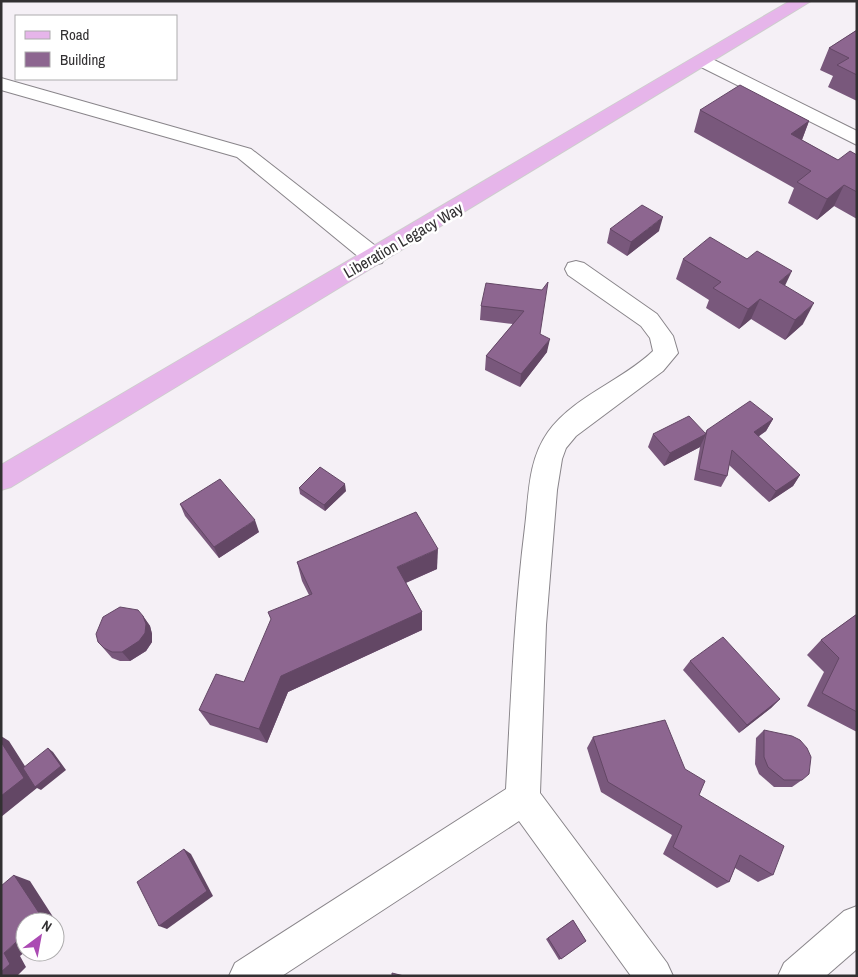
<svg xmlns="http://www.w3.org/2000/svg" width="858" height="977" viewBox="0 0 858 977" font-family="'Archivo Narrow',sans-serif">
	<style>
		.lines { fill: none; stroke-linecap: round; stroke-linejoin: round }
		.minor-casing { stroke: #89858a; stroke-width: 2 }
		.major-casing { stroke: #cecdce; stroke-width: 2 }
		.minor { fill: #fff; fill-rule: evenodd }
		.major { fill: #e6b5ea; fill-rule: evenodd }
		.wall { fill: #79587c }
		.shaded-wall { fill: #634765 }
		.building { fill: #8d6690; stroke: #634765 }
		.labels { text-anchor: middle; dominant-baseline: central; stroke-width: 5; stroke-linejoin: round; paint-order: stroke }
		.street-label { font-size: 16px; fill: #323032; stroke: #fff }
	</style>
	<rect width="100%" height="100%" fill="#f5f0f6"/>
	<g class="lines">
		<defs>
			<g id="minor">
				<path d="M704,55L857,131V145L697,65L695,61L697,57Z"/>
				<path d="M1,78L251,149L382,251L385,257L382,263L374,265L366,263L237,157L1,90Z"/>
				<path d="M576,261L584,263L657,314L673,336L678,353L663,371L576,436L566,448L562,459L557,490L546,625L540,793L667,963L673,976H631L519,821L282,976H229L235,963L506,789C511,701 514,614 525,527C529,495 528,460 548,432C574,396 622,381 653,351L650,338L641,326L568,275L565,269L568,263Z"/>
				<path d="M857,906V949L826,976H778L784,963L844,911Z"/>
			</g>
			<path id="major" d="M790,1H811L11,487L1,490V465Z"/>
		</defs>
		<use href="#minor" class="minor-casing"/>
		<use href="#major" class="major-casing"/>
		<use href="#minor" class="minor"/>
		<use href="#major" class="major"/>
	</g>
	<g class="wall">
		<path d="M857,30V101L828,87L833,76L820,70L829,48Z"/>
		<path d="M700,110L809,121L802,140L838,160L857,155V219L834,206L817,220L788,203L794,188L694,132Z"/>
		<path d="M610,229L659,231L627,256L607,243Z"/>
		<path d="M683,259L785,286L803,324L785,340L751,319L739,329L706,308L709,300L676,279Z"/>
		<path d="M542,290L540,334L547,352L520,387L485,370L486,356L513,324L480,320L481,306Z"/>
		<path d="M773,419L766,431L758,437L800,475L793,486L769,502L729,465L727,476L721,487L694,480L700,447L664,466L648,447L653,434L705,433L707,430Z"/>
		<path d="M299,488L346,491L325,511L300,494Z"/>
		<path d="M180,504L259,532L219,558L185,516Z"/>
		<path d="M297,562L437,569L406,583L422,612V630L288,692L267,743L210,725L199,710L244,682L309,595L302,581Z"/>
		<path d="M857,614V732L807,706L824,672L807,655L821,640Z"/>
		<path d="M143,616L150,626L152,634V642L146,651L130,661H120L112,658L98,642Z"/>
		<path d="M690,661L780,699L771,708L739,733L683,670Z"/>
		<path d="M764,730L802,780L792,787H774L759,774L755,764L756,738Z"/>
		<path d="M593,737L685,769L699,795L773,875L758,882L735,868L729,882L717,888L663,854L672,835L601,792L587,748Z"/>
		<path d="M573,920L586,941L559,960L546,939Z"/>
	</g>
	<g class="shaded-wall">
		<path d="M809,121L801,142L791,134Z"/>
		<path d="M844,185L834,206L817,220L827,199Z"/>
		<path d="M663,217L659,231L627,256L631,242Z"/>
		<path d="M792,271L782,292L779,282Z"/>
		<path d="M760,299L751,319L739,329L748,309Z"/>
		<path d="M814,303L803,324L785,340L795,320Z"/>
		<path d="M550,339L547,352L520,387L521,374Z"/>
		<path d="M773,419L766,431L747,444L754,432Z"/>
		<path d="M706,434L700,447L664,466L670,453Z"/>
		<path d="M800,475L793,486L769,502L776,491Z"/>
		<path d="M345,484L346,491L325,511L324,505Z"/>
		<path d="M255,520L259,532L219,558L214,547Z"/>
		<path d="M438,549L437,569L398,586L397,567Z"/>
		<path d="M422,612V630L288,692L267,743L259,729L281,676Z"/>
		<path d="M143,616L150,626L152,634V642L146,651L130,661L122,652Z"/>
		<path d="M780,699L771,708L739,733L747,725Z"/>
		<path d="M1,736L9,741L37,785L48,748L53,752L66,770L41,790L37,788L1,817Z"/>
		<path d="M184,849L191,854L213,896L167,929L159,926Z"/>
		<path d="M14,875L30,881L57,923L55,925V922H39Z"/>
		<path d="M25,934V952L20,956L26,967L17,976H1L4,953Z"/>
	</g>
	<g class="building">
		<path d="M857,30V75L837,65L849,58L829,48Z"/>
		<path d="M740,85L809,121L791,134L838,160L850,151L857,155V192L844,185L827,199L797,182L811,171L700,110Z"/>
		<path d="M642,205L663,217L631,242L610,229Z"/>
		<path d="M710,237L747,259L757,251L792,271L779,282L814,303L795,320L760,299L748,309L713,288L721,282L683,259Z"/>
		<path d="M548,282L540,334L550,339L521,374L486,356L524,311L481,306L486,283L542,290Z"/>
		<path d="M750,401L773,419L754,432L800,475L776,491L732,450L727,476L699,469L707,430Z"/>
		<path d="M689,416L706,434L670,453L653,434Z"/>
		<path d="M320,467L345,484L324,505L299,488Z"/>
		<path d="M220,479L255,520L214,547L180,504Z"/>
		<path d="M416,512L438,549L397,567L422,612L281,676L259,729L199,710L216,674L244,682L271,619L268,612L312,594L297,562Z"/>
		<path d="M120,607L138,610L143,616L146,624L145,633L139,641L122,652H112L104,648L98,642L96,634L103,617Z"/>
		<path d="M857,614V712L822,693L839,658L821,640Z"/>
		<path d="M723,637L780,699L747,725L690,661Z"/>
		<path d="M665,720L685,769L705,781L699,795L784,846L773,875L740,855L729,882L673,847L682,826L608,782L593,737Z"/>
		<path d="M764,730L792,736L800,740L807,748L811,757L809,774L802,780H784L768,767L764,757Z"/>
		<path d="M1,742L24,778L1,796Z"/>
		<path d="M48,748L61,766L35,787L23,768Z"/>
		<path d="M184,849L207,891L159,926L137,882Z"/>
		<path d="M14,875L43,919L39,922H25V934L4,953L10,964L1,972V886Z"/>
		<path d="M573,920L586,941L561,959L548,938Z"/>
		<path d="M392,973L404,976H392Z"/>
	</g>
	<g class="labels">
		<g class="street-label">
			<text transform="translate(403 240) rotate(-30)">Liberation Legacy Way</text>
		</g>
	</g>
	<rect width="858" height="977" fill="none" stroke="#323032" stroke-width="5"/>
	<rect x="15" y="15" width="162" height="65" fill="#ffffff" stroke="#adacad"/>
	<rect x="25" y="31" width="25" height="8" fill="#e6b5ea" stroke="#adacad"/>
	<text x="60" y="40" font-size="15" fill="#323032">Road</text>
	<rect x="25" y="52" width="25" height="15" fill="#8d6690" stroke="#adacad"/>
	<text x="60" y="65" font-size="15" fill="#323032">Building</text>
	<g transform="translate(40 937) rotate(32)"><circle r="24" fill="#ffffff" stroke="#adacad"/>
	<path d="M0-4L9 19L0 12L-9 19Z" fill="#ab4bb3"/>
	<text y="-8" font-size="14" font-weight="bold" text-anchor="middle" fill="#323032">N</text>
	</g>
</svg>
